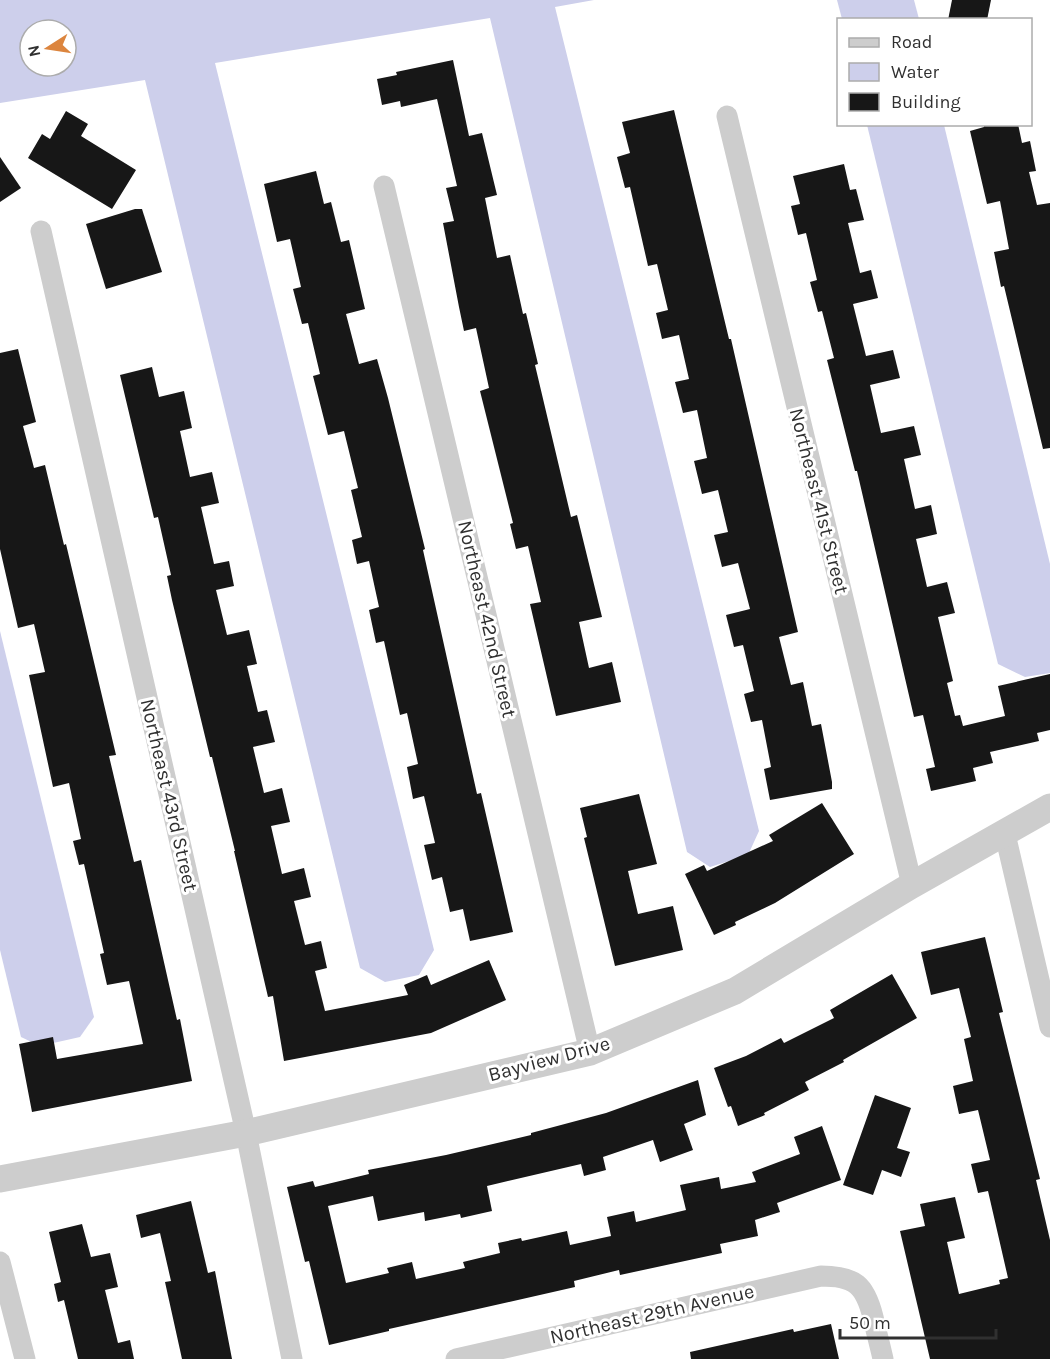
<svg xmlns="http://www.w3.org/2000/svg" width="1050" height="1359" viewBox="0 0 1050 1359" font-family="Karla,sans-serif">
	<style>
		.water { fill: #cdcfeb; fill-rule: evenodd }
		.building { fill: #171717 }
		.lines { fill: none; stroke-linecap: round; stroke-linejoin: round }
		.minor { stroke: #cdcdcd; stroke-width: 21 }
		.tertiary { stroke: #cdcdcd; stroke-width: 27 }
		.labels { text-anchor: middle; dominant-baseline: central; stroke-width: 6; stroke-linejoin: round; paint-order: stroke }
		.street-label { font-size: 20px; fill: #303030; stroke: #fff }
	</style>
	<rect width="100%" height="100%" fill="#fff"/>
	<g class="water">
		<path d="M0,0H594L555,7L759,831L748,855L710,867L687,852L490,18L215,63L434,950L419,975L385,982L360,968L145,80L0,103ZM30,30H66V66H30Z"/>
		<path d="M837,0H914L919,19H842Z"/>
		<path d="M867,125H944L1050,564V673L1025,677L998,664Z"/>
		<path d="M0,631L94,1017L80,1037L40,1046L21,1037L0,950Z"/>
	</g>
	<g class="building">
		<path d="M952,0H991L987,20H948Z"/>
		<path d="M453,60L469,136L482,133L497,195L485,198L497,258L510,255L523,314L526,313L538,364L535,365L571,517L577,515L602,617L579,622L589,668L612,662L621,702L556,716L530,604L541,602L528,546L516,549L510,524L513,523L480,391L489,388L476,328L464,331L459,307L443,223L454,221L446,188L457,186L437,99L401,107L400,101L382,105L377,79L397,75L396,72Z"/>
		<path d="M674,110L729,339H731L798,632L779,637L791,685L803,682L812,726L821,724L832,782V789L770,800L764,769L771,767L762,720L751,722L744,694L754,691L743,645L734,647L726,615L750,609L738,563L722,567L714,535L728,532L718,490L702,494L694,461L707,458L697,410L683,413L675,382L689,379L679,335L662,339L656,313L668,310L657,264L648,266L630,187L625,188L617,157L630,153L622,122Z"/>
		<path d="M66,111L88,124L81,136L136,170L112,209L28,158L42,134L50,139Z"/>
		<path d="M984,124H1018L1022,143L1030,141L1036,171L1029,172L1037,205L1050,203V448L1043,449L1004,286L1001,287L994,252L1009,249L1000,201L987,204L970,131L984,127Z"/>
		<path d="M0,157L21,188L0,202Z"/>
		<path d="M844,164L850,190L856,189L864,220L848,223L860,273L871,270L878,298L853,304L866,356L893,350L900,378L870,385L881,433L914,426L921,455L904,459L915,509L931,505L937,534L916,539L927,587L947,582L955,613L938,617L953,681L947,683L955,716L960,715L963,726L1005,716L998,686L1050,674V730L1037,733L1039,741L990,752L993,763L973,768L976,781L931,791L926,769L935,767L923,715L914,717L857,471H855L827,360L834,358L822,311L818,312L810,282L817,280L806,233L798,235L791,206L800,204L793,176Z"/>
		<path d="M316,171L324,204L331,202L341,242L349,240L365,309L346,314L359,364L377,359L388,398L425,549L423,550L477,794L481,793L513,932L470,941L463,909L450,912L442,877L432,880L424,845L435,843L424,796L413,799L407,767L418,764L407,713L400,715L384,641L376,643L369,610L379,607L369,561L357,564L352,540L362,537L351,490L358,488L344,431L328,435L313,376L320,374L308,323L302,324L293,289L301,287L290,239L277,242L264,184Z"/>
		<path d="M135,209H142L162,272L106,289L86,224Z"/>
		<path d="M18,349L36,422L23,426L34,468L45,465L64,545L66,544L116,755L109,756L134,862L141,860L177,1020L180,1019L192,1081L32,1112L19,1044L53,1037L57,1059L143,1044L129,981L107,985L100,954L104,953L84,864L79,865L73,841L81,839L69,783L53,787L29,675L45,672L34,624L18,628L0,549V353Z"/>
		<path d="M152,367L159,397L184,391L192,428L180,431L190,477L212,472L219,503L201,507L214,564L229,561L234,586L216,590L227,635L249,630L257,664L247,666L258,712L267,710L275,742L253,747L264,793L282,788L290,822L271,826L282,874L304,868L311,897L294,901L305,945L321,941L327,968L315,971L325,1011L408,995L404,985L427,975L431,985L489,960L506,1000L431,1033L284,1061L273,996L268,997L234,851H235L212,757H210L172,600L167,576L171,575L158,517L154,518L120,375Z"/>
		<path d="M639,794L657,864L628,871L638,914L673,906L683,950L615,966L584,838L587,837L580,808Z"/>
		<path d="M822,803L854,854L775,903L735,922L736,925L714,935L685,874L704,865L707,871L773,841L769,835Z"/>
		<path d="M985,937L1003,1012L999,1013L1040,1179L1036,1180L1050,1240V1359H930L900,1231L925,1226L920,1204L955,1197L965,1238L947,1242L959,1294L1000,1284L999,1280L1008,1278L988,1191L978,1193L971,1164L990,1160L978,1110L959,1114L953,1086L973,1081L964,1039L971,1037L959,988L931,995L921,952Z"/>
		<path d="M892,974L917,1018L843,1060L844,1062L805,1082L809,1090L764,1113L765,1115L738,1126L731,1106L728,1107L714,1068L746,1056L781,1038L784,1043L834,1018L830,1010Z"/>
		<path d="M698,1080L706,1115L684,1124L693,1150L660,1162L653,1140L603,1157L606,1170L584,1176L581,1164L487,1186L492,1211L461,1218L460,1214L425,1221L424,1212L378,1221L373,1196L328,1206L346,1283L389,1273L387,1268L412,1262L416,1279L465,1268L463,1262L500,1253L498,1243L521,1238L522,1241L567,1231L570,1245L611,1236L607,1217L634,1211L636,1222L686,1210L680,1185L719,1177L721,1189L756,1182L752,1172L800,1154L794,1137L822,1126L841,1180L777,1203L780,1212L755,1220L758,1236L720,1244L722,1253L620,1275L619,1270L574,1281L575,1287L389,1329V1331L329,1345L309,1261L305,1262L287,1187L313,1181L315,1187L369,1174L368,1170L446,1155L531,1135V1133L606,1113Z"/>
		<path d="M875,1095L911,1108L897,1148L910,1152L901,1177L882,1170L873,1195L843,1185Z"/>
		<path d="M191,1201L208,1273L215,1271L232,1359H182L165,1282L171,1281L160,1233L141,1238L136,1215Z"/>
		<path d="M82,1224L91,1257L110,1253L118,1287L105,1290L118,1343L130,1340L134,1359H78L64,1300L58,1302L54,1284L61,1282L49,1232Z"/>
		<path d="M831,1324L839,1359H691L690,1352L793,1329L794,1332Z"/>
	</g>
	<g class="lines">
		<g class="minor">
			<path d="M727,116L912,885"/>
			<path d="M384,186L590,1052"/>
			<path d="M41,231L246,1133L292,1359"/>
			<path d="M1005,834L1050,1027"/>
			<path d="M0,1262L25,1359"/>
			<path d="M456,1359L821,1276C855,1276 865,1285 873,1317C876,1331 880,1345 883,1359"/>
		</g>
		<path class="tertiary" d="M0,1179L246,1133L590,1052L735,991L912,885L1050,807"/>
	</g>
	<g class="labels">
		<g class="street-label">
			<text transform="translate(819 501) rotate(76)">Northeast 41st Street</text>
			<text transform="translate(487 619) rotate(77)">Northeast 42nd Street</text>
			<text transform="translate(169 795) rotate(77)">Northeast 43rd Street</text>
			<text transform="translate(549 1059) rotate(-15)">Bayview Drive</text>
			<text transform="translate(652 1314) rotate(-13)">Northeast 29th Avenue</text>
		</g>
	</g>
	<rect x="837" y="18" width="195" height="108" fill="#ffffff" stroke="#acacac" stroke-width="1.5"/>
	<rect x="849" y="38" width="30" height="9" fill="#cdcdcd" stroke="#acacac" stroke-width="1.5"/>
	<text x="891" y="48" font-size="18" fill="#303030">Road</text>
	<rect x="849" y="63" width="30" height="18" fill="#cdcfeb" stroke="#acacac" stroke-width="1.5"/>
	<text x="891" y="78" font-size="18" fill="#303030">Water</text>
	<rect x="849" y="93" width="30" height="18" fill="#171717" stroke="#acacac" stroke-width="1.5"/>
	<text x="891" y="108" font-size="18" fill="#303030">Building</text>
	<g transform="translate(48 48) rotate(258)"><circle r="28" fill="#ffffff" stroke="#acacac" stroke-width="1.5"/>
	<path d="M0-4.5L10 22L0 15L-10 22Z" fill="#dc853e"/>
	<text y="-9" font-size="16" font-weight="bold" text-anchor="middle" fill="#303030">N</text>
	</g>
	<path d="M840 1329v9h156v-9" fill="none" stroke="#303030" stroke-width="3"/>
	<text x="849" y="1329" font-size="18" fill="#303030" stroke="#ffffff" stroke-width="4.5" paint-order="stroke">50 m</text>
</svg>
